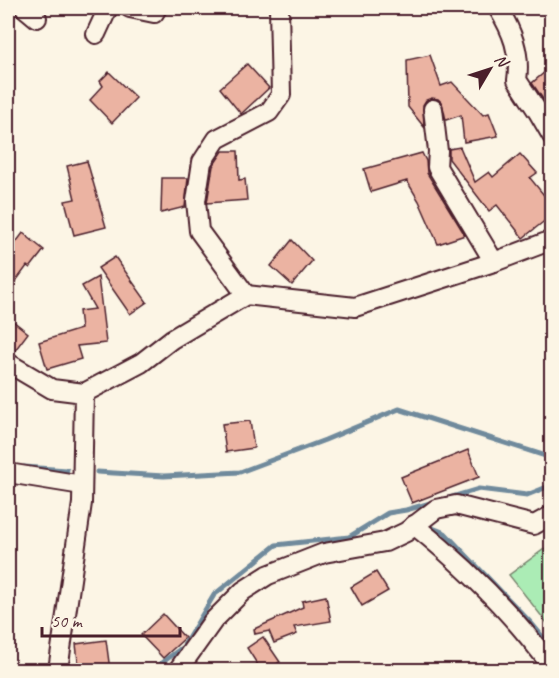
<svg xmlns="http://www.w3.org/2000/svg" width="559" height="678" viewBox="0 0 559 678" font-family="Caveat,sans-serif">
	<style>
		.green { fill: #abecb5; stroke: #7a8670; stroke-width: 1.5 }
		.lines { fill: none; stroke-linecap: round; stroke-linejoin: round }
		.stream { stroke: #6f8a9c; stroke-width: 5 }
		.building { fill: #ebb3a2; stroke: #4a1f2b; stroke-width: 1.5 }
		.minor-casing { stroke: #4a1f2b; stroke-width: 22 }
		.minor { stroke: #fcf5e5; stroke-width: 18 }
	</style>
	<rect width="100%" height="100%" fill="#fcf5e5"/>
	<filter id="ink" filterUnits="userSpaceOnUse"><feTurbulence type="fractalNoise" baseFrequency=".0167" numOctaves="2"/><feDisplacementMap in="SourceGraphic" scale="12" xChannelSelector="R" yChannelSelector="G"/><feConvolveMatrix kernelMatrix="1 2 1 2 8 2 1 2 1" color-interpolation-filters="sRGB"/></filter>
	<g filter="url(#ink)">
		<path class="green" d="M551,544V628L509,575Z"/>
		<g class="lines">
			<g class="stream">
				<path d="M24,467L67,470"/>
				<path d="M97,472L164,476L240,472L325,440L399,409L552,458"/>
				<path d="M449,498L479,489L527,495L552,485"/>
				<path d="M430,527L445,533L532,624L552,648"/>
				<path d="M152,670L183,647L214,595L276,545L349,537L388,513L406,510L434,502"/>
			</g>
		</g>
		<g class="building">
			<path d="M430,55L441,86L452,82L483,115L489,113L498,136L464,142L461,115L446,120L442,103L438,99L432,98L426,100L423,105L424,127L408,107L407,60Z"/>
			<path d="M247,64L269,88L241,114L220,88Z"/>
			<path d="M552,66V97L545,102L532,83Z"/>
			<path d="M109,72L136,98L112,123L90,100L103,86L100,81Z"/>
			<path d="M460,147L475,182L489,172L493,177L520,154L537,173L530,178L552,205V215L523,238L497,205L489,211L449,159V149Z"/>
			<path d="M223,151H238L239,180L245,179L247,200L207,203L213,166Z"/>
			<path d="M422,153L426,161L427,173L465,235L438,244L419,201L407,181L371,192L364,169Z"/>
			<path d="M87,161L106,227L74,235L65,201L75,199L67,166Z"/>
			<path d="M162,178H188L185,207L161,213Z"/>
			<path d="M23,233L44,250L30,268L27,266L8,292V253Z"/>
			<path d="M292,240L312,261L292,285L271,266Z"/>
			<path d="M115,257L147,302L130,314L98,268Z"/>
			<path d="M98,277L106,343L77,346L81,359L47,369L39,342L81,329L79,311L95,309L82,286Z"/>
			<path d="M8,317L28,333L13,353L8,352Z"/>
			<path d="M250,421L254,448L226,452L222,424Z"/>
			<path d="M468,450L479,477L412,503L401,477Z"/>
			<path d="M376,572L388,591L362,606L351,587Z"/>
			<path d="M326,596L331,621L294,627L297,634L274,643L269,631L255,634L254,629L303,607L302,601Z"/>
			<path d="M163,614L185,638L163,658L141,635Z"/>
			<path d="M263,637L280,662L266,670H261L247,648Z"/>
			<path d="M106,640L110,670H79L76,644Z"/>
		</g>
		<g class="lines">
			<defs>
				<g id="minor">
					<path d="M25,8L37,18"/>
					<path d="M130,8L154,13L157,8"/>
					<path d="M498,8C512,31 521,53 517,80L538,112L552,136"/>
					<path d="M96,34L108,8"/>
					<path d="M433,109L438,151L437,167L494,262"/>
					<path d="M246,295L199,231L196,201L202,162L217,139L269,112L281,95L279,8"/>
					<path d="M8,363L52,389L84,393L141,363L172,339L246,295L355,307L494,262L552,240"/>
					<path d="M8,473L82,485"/>
					<path d="M414,525C465,566 513,614 552,667"/>
					<path d="M58,670L82,503L84,393"/>
					<path d="M178,670L213,621L243,591L268,575L324,553L385,542L406,532L436,509L456,505L534,525L552,515"/>
				</g>
			</defs>
			<use href="#minor" class="minor-casing"/>
			<use href="#minor" class="minor"/>
		</g>
	</g>
	<rect width="559" height="678" fill="none" stroke="#fcf5e5" stroke-width="30"/>
	<rect x="15" y="15" width="529" height="648" fill="none" stroke="#4a1f2b" stroke-width="2" filter="url(#ink)"/>
	<g transform="translate(490 69) rotate(51)" stroke="#fcf5e5" stroke-width="4.5" paint-order="stroke">
	<path d="M0-4.5L10 22L0 15L-10 22Z" fill="#4a1f2b"/>
	<text y="-9" font-size="16" font-weight="bold" text-anchor="middle" fill="#4a1f2b">N</text>
	</g>
	<path d="M42 627v9h138v-9" fill="none" stroke="#4a1f2b" stroke-width="3"/>
	<text x="51" y="627" font-size="18" fill="#4a1f2b" stroke="#fcf5e5" stroke-width="4.5" paint-order="stroke">50 m</text>
</svg>
